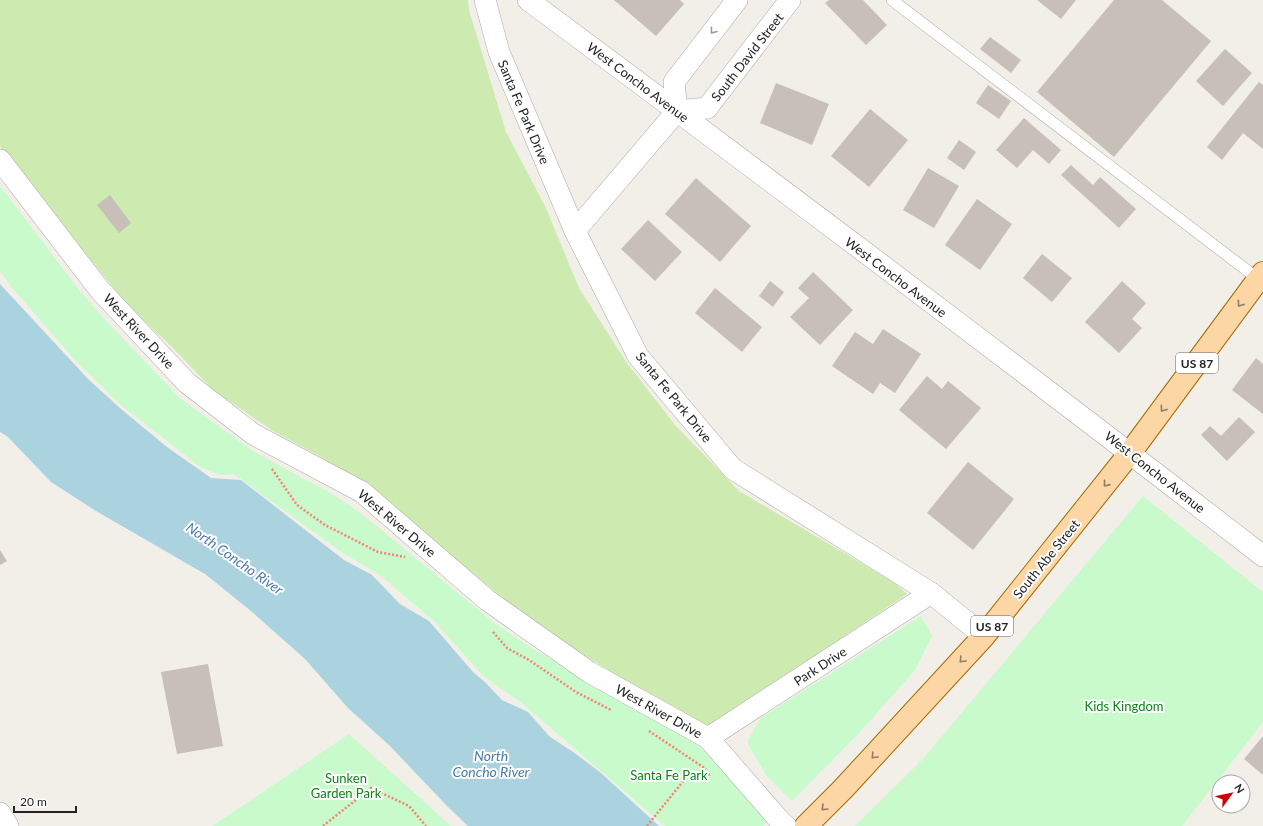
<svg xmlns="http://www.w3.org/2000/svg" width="1263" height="826" viewBox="0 0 1263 826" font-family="Lato,sans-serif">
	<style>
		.grass { fill: #cdebb0 }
		.park { fill: #c8facc }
		.water { fill: #aad3df }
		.building { fill: #c7bfb8 }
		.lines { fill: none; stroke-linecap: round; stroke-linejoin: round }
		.service-casing { stroke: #a9a9a9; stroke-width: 12 }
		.minor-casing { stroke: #a9a9a9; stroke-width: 22 }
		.primary-casing { stroke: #a06b00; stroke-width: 24 }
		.path { stroke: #fa8072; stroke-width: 2.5; stroke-dasharray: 2 2; stroke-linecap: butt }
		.service { stroke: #fff; stroke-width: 11 }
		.minor { stroke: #fff; stroke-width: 21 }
		.primary { stroke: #fcd6a4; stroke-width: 22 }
		.oneway { stroke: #9c9c9c }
		.oneway2 { stroke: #8f7c63 }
		.labels { text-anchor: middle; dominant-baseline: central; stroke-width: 4; stroke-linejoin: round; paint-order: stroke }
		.shield { fill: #fff; stroke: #646464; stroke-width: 1 }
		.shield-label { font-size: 12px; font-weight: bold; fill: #222 }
		.street-label { font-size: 13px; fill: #222; stroke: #fff }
		.park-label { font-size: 13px; fill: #0c8416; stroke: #fff }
		.water-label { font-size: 14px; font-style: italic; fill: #4a7aab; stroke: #fff }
	</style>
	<rect width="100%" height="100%" fill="#f2efe9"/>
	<path class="grass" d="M0,0H468L469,10L506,132L546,208L579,288L627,363L675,425L739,491L895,583L907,594L707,728L673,711L570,646L498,594L444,550L323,458L275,432L214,391L172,347L130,308L86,254L29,180L6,155L0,146Z"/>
	<g class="park">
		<path d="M0,186L80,291L108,323L179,397L196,410L253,451L302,478L329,492L362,514L493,622L533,649L686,735L711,757L735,782L767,822L763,826H665L518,700L483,676L436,623L381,576L340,551L234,474L219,475L199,466L121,405L77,362L12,288L0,271Z"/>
		<path d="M1143,496L1263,592V722L1182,826H855L923,759Z"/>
		<path d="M921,616L932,636L915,670L860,732L792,801L766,775L747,742L761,718Z"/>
		<path d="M349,734L451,826H212Z"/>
	</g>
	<path class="water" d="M0,284L88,379L121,409L167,447L211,478L241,480L344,560L372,575L400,604L429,621L473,672L485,682L502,700L528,712L549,736L576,754L601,773L659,826H468L448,807L390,746L348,708L305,659L251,611L205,574L96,511L51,482L8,437L0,432Z"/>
	<g class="building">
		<path d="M614,0H680L684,4L656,36Z"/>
		<path d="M829,0H863L887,25L866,45L825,3Z"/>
		<path d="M1037,0H1076L1061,19Z"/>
		<path d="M1114,0H1162L1211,41L1114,157L1037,92Z"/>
		<path d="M990,37L1021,60L1011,73L980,49Z"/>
		<path d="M1225,49L1252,73L1223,106L1196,81Z"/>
		<path d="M1259,82L1263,85V149L1243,133L1222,160L1207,147Z"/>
		<path d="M776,83L829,104L812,145L760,123Z"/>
		<path d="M988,85L1011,101L999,119L976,103Z"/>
		<path d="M870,109L908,140L869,187L831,156Z"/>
		<path d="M1024,118L1061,150L1049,164L1033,150L1017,168L996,150Z"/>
		<path d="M959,140L976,152L964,170L947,158Z"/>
		<path d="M1071,165L1093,185L1100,177L1136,209L1119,228L1061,175Z"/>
		<path d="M928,168L959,186L934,228L903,210Z"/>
		<path d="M696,178L751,226L720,262L665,214Z"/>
		<path d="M110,195L131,223L119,233L97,205Z"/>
		<path d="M977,199L1012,224L980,270L945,245Z"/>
		<path d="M648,220L682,252L655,281L621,249Z"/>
		<path d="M1042,254L1072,278L1052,302L1023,278Z"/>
		<path d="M813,272L853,310L820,345L790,317L809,298L798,288Z"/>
		<path d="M770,281L784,292L773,307L759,296Z"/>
		<path d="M1122,281L1146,303L1132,319L1142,328L1119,353L1085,322Z"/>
		<path d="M715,288L762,327L742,352L695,313Z"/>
		<path d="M883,329L921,354L895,393L880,383L873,394L832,366L855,332L873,344Z"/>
		<path d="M1256,358L1263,364V414L1232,390Z"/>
		<path d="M927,376L942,389L948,381L981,408L946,449L899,410Z"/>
		<path d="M1239,417L1255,432L1227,461L1201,435L1210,426L1221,436Z"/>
		<path d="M968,462L1014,499L973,550L927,513Z"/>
		<path d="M0,550L7,561L0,565Z"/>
		<path d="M208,664L223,746L177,754L161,672Z"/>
		<path d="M1263,736V775L1244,759Z"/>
	</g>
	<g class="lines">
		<defs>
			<path id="service" d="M892,0L1261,281"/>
			<g id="minor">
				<path d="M485,0L499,52L575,231L638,356L733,469L931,593L984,636"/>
				<path d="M528,0C774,183 1020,368 1263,556"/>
				<path d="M677,111L707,108L790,0"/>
				<path d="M0,160L99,289L187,383L253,434L362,492L487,600L589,672L708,738L781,822L786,826"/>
				<path d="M575,231L677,111L674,82L737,0"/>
				<path d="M708,738L931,593"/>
				<path d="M0,813L8,826"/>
			</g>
			<path id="primary" d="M806,826L843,789L984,636L1130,453L1263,273"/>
		</defs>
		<use href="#service" class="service-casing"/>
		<use href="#minor" class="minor-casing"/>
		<use href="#primary" class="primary-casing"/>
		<g class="path">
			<path d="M272,469L297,505L325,525L378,552L405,557"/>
			<path d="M493,632L507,648L529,660L576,692L611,710"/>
			<path d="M649,731L706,769"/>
			<path d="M323,826L371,788L409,806L426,826"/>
			<path d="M647,826L685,779L712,774"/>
		</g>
		<use href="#service" class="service"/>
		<use href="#minor" class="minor"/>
		<use href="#primary" class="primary"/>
	</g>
	<defs><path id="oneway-chevron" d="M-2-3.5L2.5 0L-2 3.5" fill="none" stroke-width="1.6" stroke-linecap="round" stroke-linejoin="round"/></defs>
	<use class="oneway" href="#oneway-chevron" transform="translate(713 31) rotate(127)"/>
	<g class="oneway2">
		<use href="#oneway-chevron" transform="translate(1240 304) rotate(126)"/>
		<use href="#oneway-chevron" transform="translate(1163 409) rotate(126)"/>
		<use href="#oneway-chevron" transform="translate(1106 484) rotate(129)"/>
		<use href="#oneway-chevron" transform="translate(962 660) rotate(133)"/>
		<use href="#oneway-chevron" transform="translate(874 756) rotate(133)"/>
		<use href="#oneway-chevron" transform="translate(824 808) rotate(135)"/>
	</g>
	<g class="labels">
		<g class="shield">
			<rect x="1176" y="353" width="42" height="20" rx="3"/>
			<rect x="971" y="616" width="42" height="20" rx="3"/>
		</g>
		<g class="shield-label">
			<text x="1197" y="363">US 87</text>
			<text x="992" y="626">US 87</text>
		</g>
		<g class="street-label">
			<text transform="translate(747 57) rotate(-52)">South David Street</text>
			<text transform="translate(638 82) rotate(37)">West Concho Avenue</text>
			<text transform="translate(524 112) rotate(67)">Santa Fe Park Drive</text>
			<text transform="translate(896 277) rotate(37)">West Concho Avenue</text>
			<text transform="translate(139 331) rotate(47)">West River Drive</text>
			<text transform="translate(674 397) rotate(51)">Santa Fe Park Drive</text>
			<text transform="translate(1155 472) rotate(38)">West Concho Avenue</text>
			<text transform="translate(397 523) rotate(40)">West River Drive</text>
			<text transform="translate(1046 559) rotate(-51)">South Abe Street</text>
			<text transform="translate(820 666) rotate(-33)">Park Drive</text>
			<text transform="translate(659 711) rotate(29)">West River Drive</text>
		</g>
		<g class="park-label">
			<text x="1124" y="706">Kids Kingdom</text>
			<text x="669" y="775">Santa Fe Park</text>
			<text x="346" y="778">Sunken<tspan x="346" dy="15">Garden Park</tspan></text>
		</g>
		<g class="water-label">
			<text transform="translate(235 558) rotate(35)">North Concho River</text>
			<text x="491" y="755">North<tspan x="491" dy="16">Concho River</tspan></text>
		</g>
	</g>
	<g transform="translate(1231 794) rotate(57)"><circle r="19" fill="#ffffff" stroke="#a7a7a7"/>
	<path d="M0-3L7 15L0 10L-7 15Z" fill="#d40000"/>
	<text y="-6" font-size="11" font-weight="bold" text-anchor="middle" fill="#222222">N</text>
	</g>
	<path d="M14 806v6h62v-6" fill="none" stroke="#222222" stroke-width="2"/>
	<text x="20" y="806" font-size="12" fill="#222222" stroke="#ffffff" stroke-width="3" paint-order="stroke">20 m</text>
</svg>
